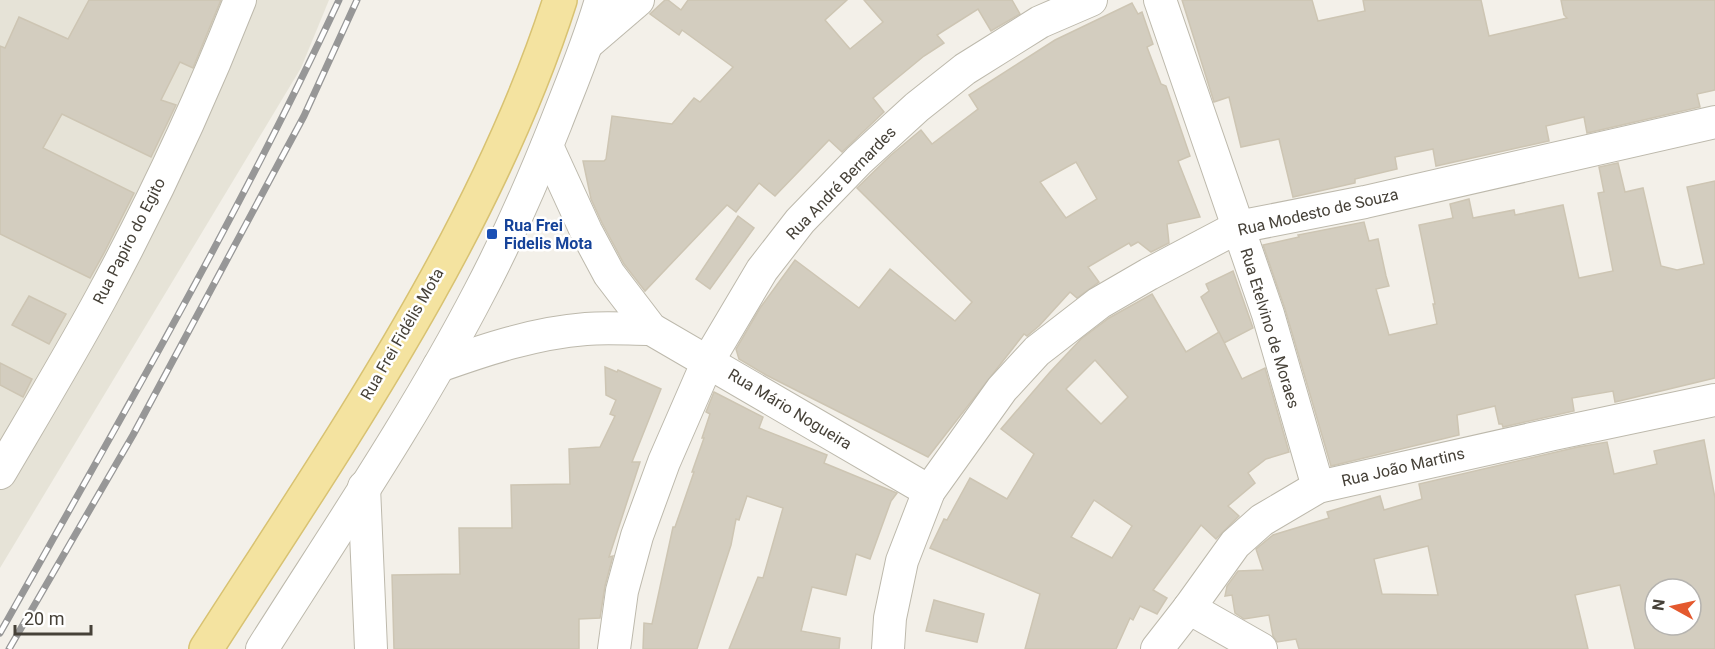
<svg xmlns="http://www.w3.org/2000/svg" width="1715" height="649" viewBox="0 0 1715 649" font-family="Roboto,sans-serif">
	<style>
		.residential { fill: #e6e3d7 }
		.building { fill: #d3cdbf; stroke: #cdc5b3; stroke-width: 1.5; fill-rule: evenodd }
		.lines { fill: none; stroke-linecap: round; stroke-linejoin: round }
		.minor-casing { stroke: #bdb9ac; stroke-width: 34 }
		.major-casing { stroke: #d8c272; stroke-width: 36 }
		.minor { stroke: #fff; stroke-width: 32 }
		.major { stroke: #f4e3a0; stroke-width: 33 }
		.rail-casing { stroke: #979797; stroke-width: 7 }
		.rail { stroke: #fff; stroke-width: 4.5; stroke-dasharray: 14; stroke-linecap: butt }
		.transit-dot { fill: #1a4fb4; stroke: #fff; stroke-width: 2 }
		.labels { text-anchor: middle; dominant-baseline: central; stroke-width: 5; stroke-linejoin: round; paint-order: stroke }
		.street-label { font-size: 16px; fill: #464138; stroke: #fff }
		.transit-label { font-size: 16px; font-weight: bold; fill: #164399; stroke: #fff; text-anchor: start }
	</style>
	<rect width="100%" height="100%" fill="#f3f0e9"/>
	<path class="residential" d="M0,0H329L301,68L0,568Z"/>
	<g class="building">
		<path d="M89,0H221L193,68L180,62L161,100L176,105L151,157L62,114L43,148L134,193L104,253L90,278L0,234V46L5,48L19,17L68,39Z"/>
		<path d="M665,0H668L681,10L688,0H847L825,20L850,49L883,22L864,0H1012L1020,14L991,31L978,9L937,35L944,43L924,56L873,98L884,112L842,152L829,140L775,196L759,183L736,212L727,205L645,291L624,264L602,223L591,199L583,161H604L606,159L612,116L672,124L694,98L700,102L733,67L682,30L679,35L650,14Z"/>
		<path d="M1182,0H1312L1318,21L1365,11L1363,0H1481L1489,36L1567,18L1564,15L1561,0H1715V90L1697,94L1700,107L1587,133L1584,117L1546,126L1549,141L1436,166L1433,149L1395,157L1397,169L1355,179V183L1293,197L1279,139L1241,147L1229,97L1214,102Z"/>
		<path d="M1132,3L1138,14L1142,12L1153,44L1147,47L1161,84L1166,86L1190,156L1178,161L1200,217L1167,224L1169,243L1151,252L1138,242L1131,246L1129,243L1088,267L1099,282L1077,298L1070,292L1039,326L1027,336L1024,334L928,457L766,375L739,359L736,349L760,308L795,260L859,308L890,269L955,321L972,302L857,188L891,155L921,130L932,144L978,109L969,95L1055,40ZM1076,162L1097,199L1066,218L1040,182Z"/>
		<path d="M1618,163L1625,192L1643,188L1661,266L1677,270L1704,264L1687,187L1715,181V378L1615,402L1613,391L1572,398L1574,411L1503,427L1502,424H1499L1495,406L1457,415L1459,435L1331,466L1285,309L1263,245L1299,237L1298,235L1364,222L1369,241L1378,239L1386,276L1389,286L1376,289L1389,335L1437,324L1433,304H1435L1419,225L1453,218L1450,204L1469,199L1473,218L1514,210L1515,215L1563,205L1579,278L1613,271L1598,193L1604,192L1599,167Z"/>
		<path d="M738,216L754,228L710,289L696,279Z"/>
		<path d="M1233,271L1253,328L1224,343L1201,297L1209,291L1206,284Z"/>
		<path d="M1152,294L1186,352L1219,332L1242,379L1265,368L1289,452L1266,459L1248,473L1255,483L1228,506L1239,516L1216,539L1201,525L1153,590L1167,598L1157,614L1140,606L1133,620L1130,618L1116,649H1025L1040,594L930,548L944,519L947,520L970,478L1007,499L1034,454L1001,429L1050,372L1081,339L1109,318ZM1095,360L1128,397L1101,424L1066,389ZM1094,500L1132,526L1112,558L1071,537Z"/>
		<path d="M29,296L66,314L49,344L12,325Z"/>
		<path d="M0,363L32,379L23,397L0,385Z"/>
		<path d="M605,367L617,372L618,370L661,389L632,462H640L609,557L613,556L605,586L600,618L579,619V649H394L392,575L460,574L459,528H512L511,485L570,484L569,449L600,447L615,416L610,414L616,400L606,395Z"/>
		<path d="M714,392L763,417L759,428L827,455L824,463L897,493L891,501L870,559L856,554L846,595L812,587L801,631L840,638L839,649H729L758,577L763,578L783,508L747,496L739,520L736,519L731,545L697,649H643L644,623L652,624L673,527H675L694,472H692L704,438H702L710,414L706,412Z"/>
		<path d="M1704,440L1715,498V649H1635L1620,585L1575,595L1588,649H1299L1296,639L1277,642L1273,636L1269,615L1244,619L1235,613L1232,595L1225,596L1227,586L1238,571L1263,570L1256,549L1273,535L1329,518L1327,512L1380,496L1384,510L1422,499L1419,484L1578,447L1607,442L1614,474L1657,464L1654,451ZM1428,546L1438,595L1382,594L1374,559ZM1655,589H1691V625H1655Z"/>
		<path d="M934,600L984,614L977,642L926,631Z"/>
	</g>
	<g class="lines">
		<defs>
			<g id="minor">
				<path d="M1160,0L1268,314L1318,487"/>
				<path d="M589,42L638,0"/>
				<path d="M547,146L586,231L609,274L651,329L929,491"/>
				<path d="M439,366C487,349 535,333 586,329C607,327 629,329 651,329"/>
				<path d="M0,473C34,415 69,357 101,298C153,202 200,102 240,0"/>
				<path d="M364,487L371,649"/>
				<path d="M1189,608L1261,649"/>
				<path d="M262,649C336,532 415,416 479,293C508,238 533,181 556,123C572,82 589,42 601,0"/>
				<path d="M614,649L622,591L637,536L664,462L708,361L762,270L800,221L859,160L917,107L965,69L1040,22L1091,0"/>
				<path d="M888,649L890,618L902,561L929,491L1002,389L1037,351L1099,303L1149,274L1238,227L1365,202L1715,122"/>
				<path d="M1157,649L1189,608L1235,544L1262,520L1318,487L1554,434L1715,400"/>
			</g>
			<path id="major" d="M206,649C337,445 486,232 560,0"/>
		</defs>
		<use href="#minor" class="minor-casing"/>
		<use href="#major" class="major-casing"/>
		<use href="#minor" class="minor"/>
		<use href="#major" class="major"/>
		<defs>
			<g id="rail">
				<path d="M0,633C117,425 238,217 339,0"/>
				<path d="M9,649L133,435L304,116L357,0"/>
			</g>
		</defs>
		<use href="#rail" class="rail-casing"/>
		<use href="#rail" class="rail"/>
	</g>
	<rect class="transit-dot" x="486" y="228" width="12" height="12" rx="3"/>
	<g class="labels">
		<g class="street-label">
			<text transform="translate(841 183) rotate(-46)">Rua André Bernardes</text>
			<text transform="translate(1318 212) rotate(-13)">Rua Modesto de Souza</text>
			<text transform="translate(129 241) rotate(-63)">Rua Papiro do Egito</text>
			<text transform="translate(1270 328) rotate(73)">Rua Etelvino de Moraes</text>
			<text transform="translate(402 334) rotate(-60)">Rua Frei Fidélis Mota</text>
			<text transform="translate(790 409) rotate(31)">Rua Mário Nogueira</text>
			<text transform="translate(1403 467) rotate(-13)">Rua João Martins</text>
		</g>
		<g class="transit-label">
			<text x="504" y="225">Rua Frei<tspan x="504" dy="18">Fidelis Mota</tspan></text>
		</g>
	</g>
	<g transform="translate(1673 607) rotate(278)"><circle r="28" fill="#ffffff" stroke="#b5b3af" stroke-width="1.5"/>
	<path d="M0-4.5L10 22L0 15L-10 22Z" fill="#e4592e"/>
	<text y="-9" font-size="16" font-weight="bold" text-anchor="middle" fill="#464138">N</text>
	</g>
	<path d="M15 625v9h76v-9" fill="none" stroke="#464138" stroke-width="3"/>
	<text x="24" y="625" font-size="18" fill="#464138" stroke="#ffffff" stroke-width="4.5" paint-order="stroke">20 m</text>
</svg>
